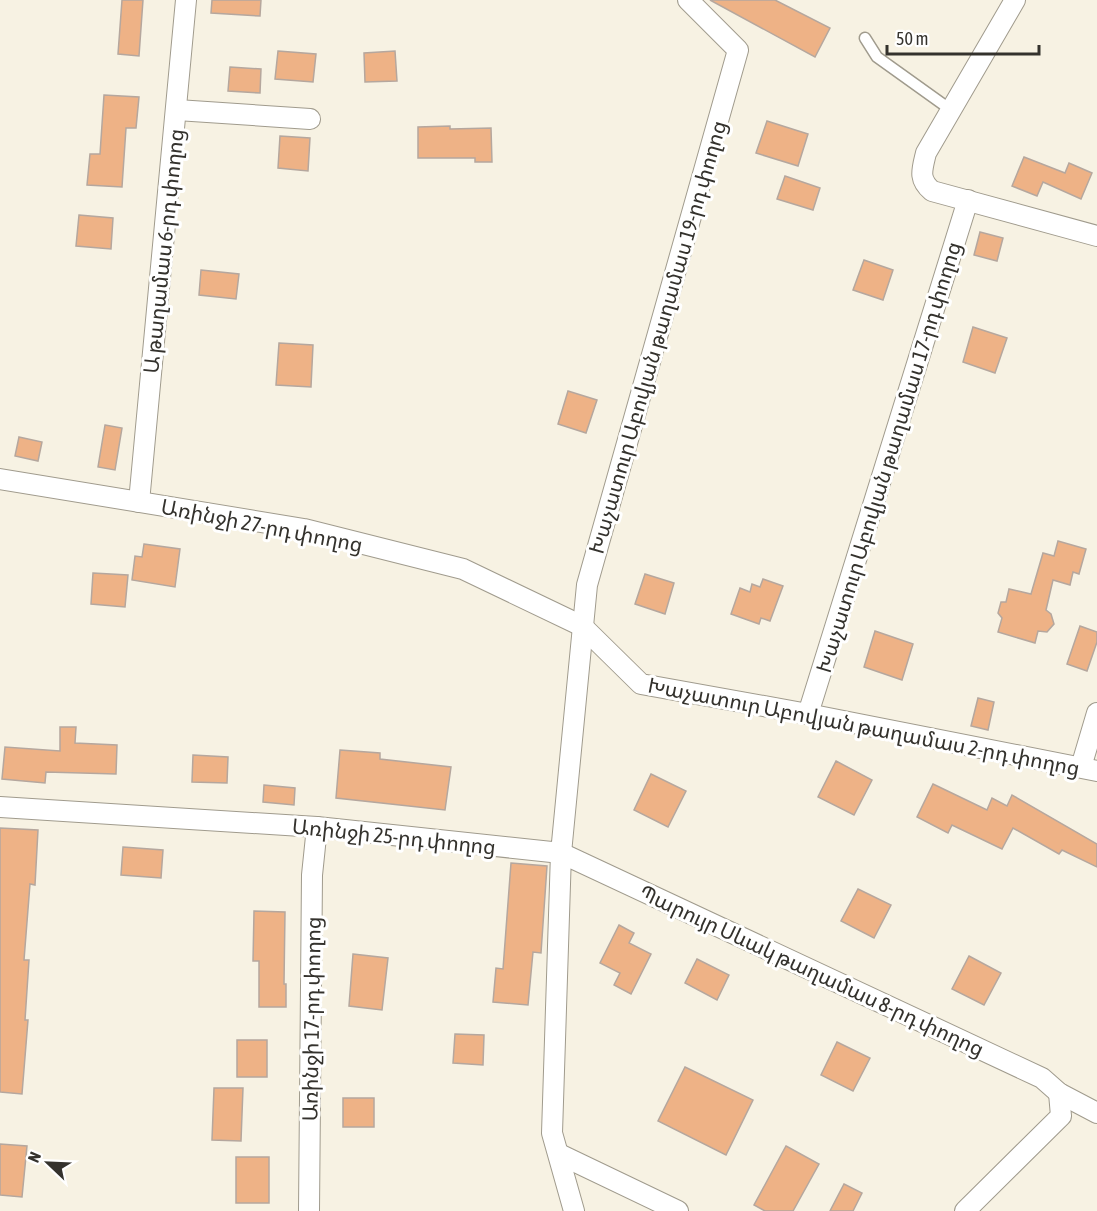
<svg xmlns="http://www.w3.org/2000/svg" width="1097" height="1211" viewBox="0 0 1097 1211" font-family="'Asap Condensed','Noto Sans Armenian',sans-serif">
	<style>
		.building { fill: #eeb286; stroke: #b5a79e; stroke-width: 1.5 }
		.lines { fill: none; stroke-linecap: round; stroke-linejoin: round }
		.lane-casing { stroke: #a09b8d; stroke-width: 13 }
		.street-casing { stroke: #a09b8d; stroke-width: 22 }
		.lane { stroke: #fff; stroke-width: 10 }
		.street { stroke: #fff; stroke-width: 20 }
		.labels { text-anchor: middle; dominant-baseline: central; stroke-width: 6; stroke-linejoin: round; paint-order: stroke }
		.street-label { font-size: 21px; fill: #34322d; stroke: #fff }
	</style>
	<rect width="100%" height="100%" fill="#f7f2e3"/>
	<g class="building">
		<path d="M122,0H143L139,56L118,54Z"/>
		<path d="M212,0H261L260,16L211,13Z"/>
		<path d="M710,0H775L830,28L815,57Z"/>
		<path d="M278,51L316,54L313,82L275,79Z"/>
		<path d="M395,51L397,81L365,82L364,53Z"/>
		<path d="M230,67L261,69L260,93L228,91Z"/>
		<path d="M104,95L139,97L136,128H126L122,187L87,185L90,154H100Z"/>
		<path d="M767,121L808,134L798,166L756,153Z"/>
		<path d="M450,126V129L491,128L492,162H475V158H418V127Z"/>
		<path d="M280,136L310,138L308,171L278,168Z"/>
		<path d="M1024,157L1065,173L1069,163L1092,173L1081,199L1043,182L1037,196L1012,186Z"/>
		<path d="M785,176L820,188L813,210L777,199Z"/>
		<path d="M79,215L113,218L111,249L76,246Z"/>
		<path d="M980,232L1003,238L997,261L974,255Z"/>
		<path d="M864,260L893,270L883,300L853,290Z"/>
		<path d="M201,270L239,274L236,299L199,295Z"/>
		<path d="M973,327L1007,338L995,373L963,362Z"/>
		<path d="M279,343L313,345L311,387L276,385Z"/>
		<path d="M568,391L597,400L586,433L558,424Z"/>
		<path d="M105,425L122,428L115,470L98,467Z"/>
		<path d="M19,437L42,442L38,461L15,456Z"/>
		<path d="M1058,541L1086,549L1079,574L1073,572L1070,585L1053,580L1046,610L1051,614L1054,624L1047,632L1038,631L1035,643L998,632L1002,618L998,613L1001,602H1006L1009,589L1031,594L1043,553L1054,556Z"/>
		<path d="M144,544L180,549L175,587L132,580L135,556L142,557Z"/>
		<path d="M93,573L128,575L125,607L91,604Z"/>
		<path d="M645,574L674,583L665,614L635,604Z"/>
		<path d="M763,579L783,586L770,621L761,618L759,624L731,614L740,588L750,592L752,584L760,587Z"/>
		<path d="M1080,626L1097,632V642L1087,671L1067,664Z"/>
		<path d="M875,631L913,644L902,680L864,667Z"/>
		<path d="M978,698L994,702L988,730L971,726Z"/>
		<path d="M60,727H76L75,743L117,745L116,774L46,772L45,783L2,779L5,747L60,751Z"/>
		<path d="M340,750L380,753V759L451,767L445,810L336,798Z"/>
		<path d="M193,755L228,757L227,783L192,782Z"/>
		<path d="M836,761L872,780L854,815L818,797Z"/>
		<path d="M651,774L686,791L668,827L634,810Z"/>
		<path d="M933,784L987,810L992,798L1007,806L1012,795L1097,844V867L1062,850L1059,854L1013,828L1002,849L952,825L948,833L917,817Z"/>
		<path d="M264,785L295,788L294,805L263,802Z"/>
		<path d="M0,828L38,830L35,885L30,884L24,960H29L25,1020H28L22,1094L0,1092Z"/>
		<path d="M123,847L163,850L161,878L121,875Z"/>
		<path d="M511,863L547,866L541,953L533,952L528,1005L493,1002L496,968L503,969Z"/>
		<path d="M858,889L891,905L874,938L841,921Z"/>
		<path d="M254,911L285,912L284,984H286V1007H259V961H253Z"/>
		<path d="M619,925L634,933L629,943L651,954L631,994L614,985L620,973L600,963Z"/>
		<path d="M353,954L388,958L382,1010L349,1006Z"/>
		<path d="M969,956L1001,973L984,1005L952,989Z"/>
		<path d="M697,959L729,975L717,1000L685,983Z"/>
		<path d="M455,1034L484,1035L483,1065L453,1063Z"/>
		<rect x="237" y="1040" width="30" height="37"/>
		<path d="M837,1042L870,1058L853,1091L821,1075Z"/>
		<path d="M685,1067L753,1100L726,1155L658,1121Z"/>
		<path d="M214,1088H243L241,1141L212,1140Z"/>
		<rect x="343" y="1098" width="31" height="29"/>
		<path d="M0,1144L27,1146L22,1197L0,1195Z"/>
		<path d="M786,1146L819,1164L793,1211H765L754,1205Z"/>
		<rect x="236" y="1157" width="33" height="46"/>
		<path d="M844,1184L862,1193L853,1211H830Z"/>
	</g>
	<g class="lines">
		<defs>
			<path id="lane" d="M865,38L877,57L951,110"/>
			<g id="street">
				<path d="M1015,0L926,153C922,170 918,179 932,191L1097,236"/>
				<path d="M177,110L310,119"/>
				<path d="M0,479L304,529L463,569L582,626L641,684L808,714L1097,771"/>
				<path d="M139,502L186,0"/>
				<path d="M808,714L968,200"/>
				<path d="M1081,767L1097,713"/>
				<path d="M0,807L317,827L561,853L587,585L738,50L688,0"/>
				<path d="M559,1154L678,1211"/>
				<path d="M309,1211L312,875L317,827"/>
				<path d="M574,1211L552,1133L561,853L1042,1078L1059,1093L1097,1113"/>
				<path d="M965,1211L1061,1116L1059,1093"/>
			</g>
		</defs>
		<use href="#lane" class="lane-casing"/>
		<use href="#street" class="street-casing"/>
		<use href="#lane" class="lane"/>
		<use href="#street" class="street"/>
	</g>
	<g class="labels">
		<g class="street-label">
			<text transform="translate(163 251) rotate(-84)">Ա թաղամաս 6-րդ փողոց</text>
			<text transform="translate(657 337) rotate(-74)">Խաչատուր Աբովյան թաղամաս 19-րդ փողոց</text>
			<text transform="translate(888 457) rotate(-73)">Խաչատուր Աբովյան թաղամաս 17-րդ փողոց</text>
			<text transform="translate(262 525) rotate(11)">Առինջի 27-րդ փողոց</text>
			<text transform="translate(864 726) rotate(11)">Խաչատուր Աբովյան թաղամաս 2-րդ փողոց</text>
			<text transform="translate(394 836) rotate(6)">Առինջի 25-րդ փողոց</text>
			<text transform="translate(812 970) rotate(25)">Պարույր Սևակ թաղամաս 8-րդ փողոց</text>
			<text transform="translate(311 1019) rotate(-89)">Առինջի 17-րդ փողոց</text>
		</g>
	</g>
	<g transform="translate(48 1163) rotate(293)" stroke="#ffffff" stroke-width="4.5" paint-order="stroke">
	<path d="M0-4.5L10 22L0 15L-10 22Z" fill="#34322d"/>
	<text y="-9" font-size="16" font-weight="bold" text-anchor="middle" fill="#34322d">N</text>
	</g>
	<path d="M887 45v9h152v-9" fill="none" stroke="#34322d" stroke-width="3"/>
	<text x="896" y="45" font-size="18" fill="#34322d" stroke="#ffffff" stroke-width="4.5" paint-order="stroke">50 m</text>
</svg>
